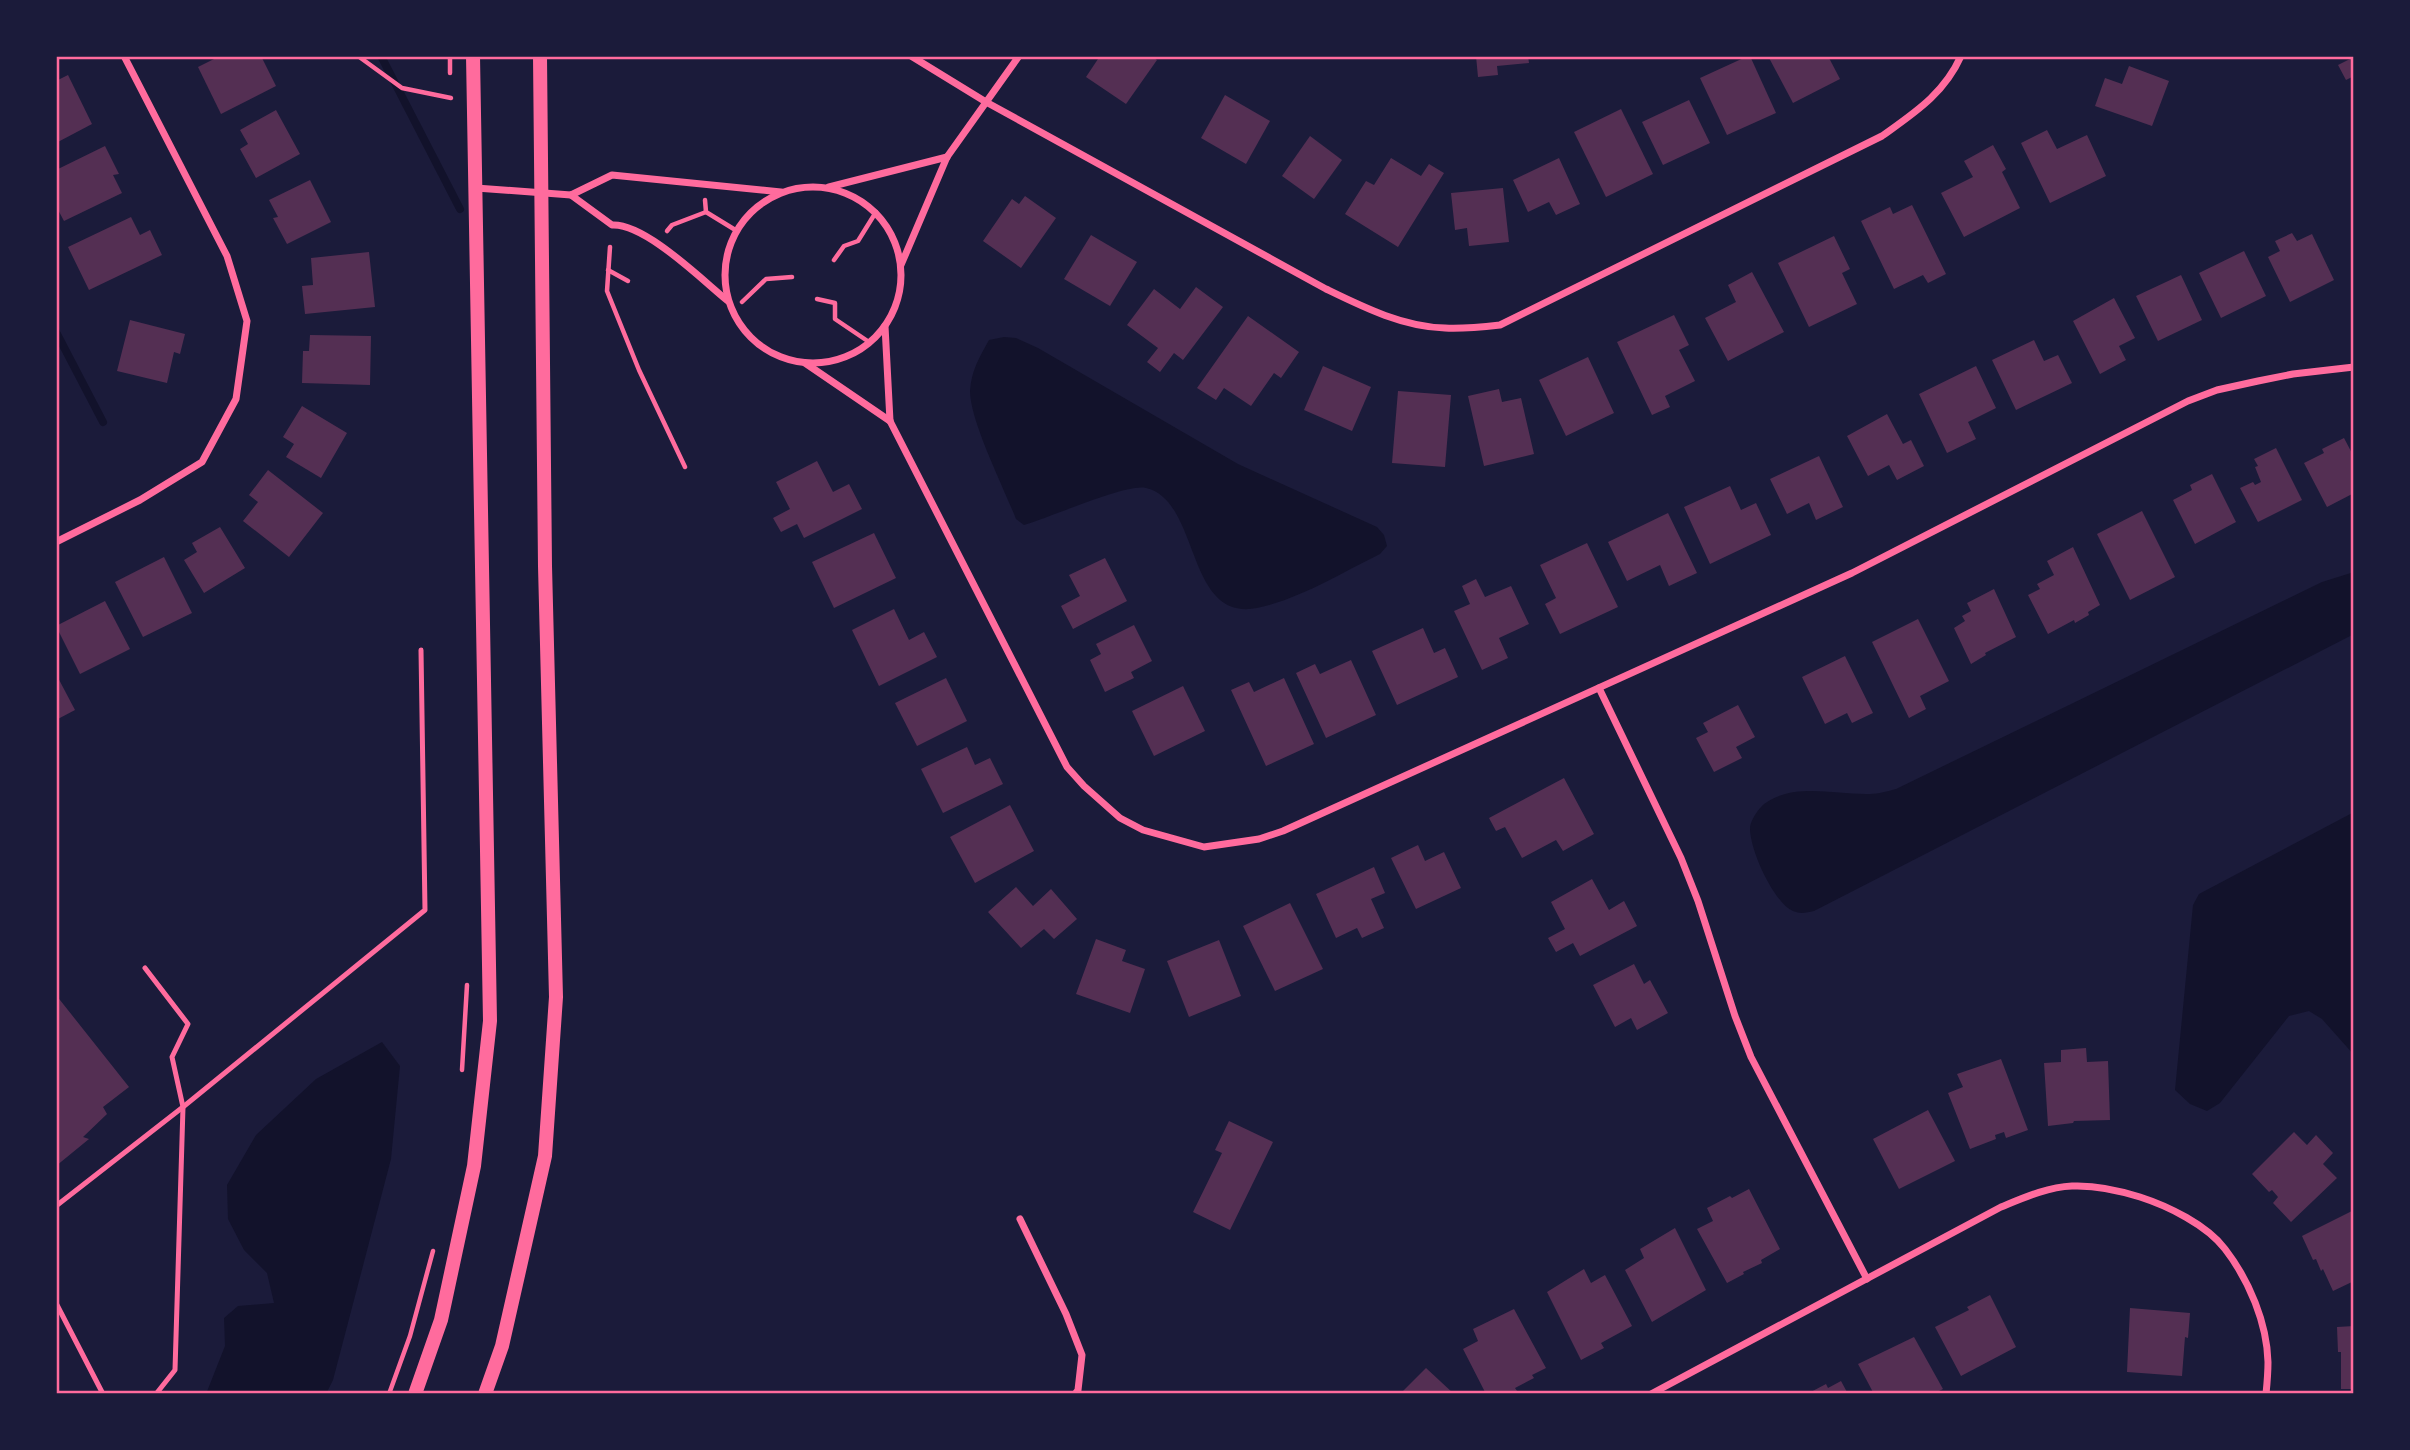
<svg xmlns="http://www.w3.org/2000/svg" width="2410" height="1450" viewBox="0 0 2410 1450" font-family="Ubuntu,sans-serif">
	<style>
		.water { fill: #12122b }
		.lines { fill: none; stroke-linecap: round; stroke-linejoin: round }
		.stream { stroke: #12122b; stroke-width: 8 }
		.building { fill: #542f53 }
		.path { stroke: #ff6b9d; stroke-width: 4.5 }
		.service { stroke: #ff6b9d; stroke-width: 5 }
		.minor { stroke: #ff6b9d; stroke-width: 7 }
		.secondary { stroke: #ff6b9d; stroke-width: 14 }
		.neatline { fill: none; stroke: #ff6b9d; stroke-width: 2.5 }
	</style>
	<rect width="100%" height="100%" fill="#1b1b3a"/>
	<g class="water">
		<path d="M1004,337L1016,338L1038,348L1238,464L1377,527L1384,535L1387,546L1380,554C1341,573 1300,599 1257,608C1185,622 1201,501 1146,488C1127,483 1049,518 1024,525L1016,519C1004,488 970,421 970,391C971,371 980,356 989,340Z"/>
		<path d="M2354,572V634L1814,911C1806,913 1800,914 1793,911C1773,902 1749,848 1750,827C1751,820 1758,809 1764,804C1794,782 1835,795 1870,794C1878,794 1888,791 1896,789L2322,582Z"/>
		<path d="M2354,812V1055L2322,1019L2309,1011L2289,1016L2220,1103L2207,1111L2190,1104L2175,1090L2193,905L2199,894Z"/>
		<path d="M382,1042L400,1066L391,1159L333,1380L326,1394H206L225,1346L224,1318L238,1306L274,1303L267,1273L244,1250L228,1219L227,1185L256,1135L316,1079Z"/>
	</g>
	<g class="lines">
		<g class="stream">
			<path d="M381,56L460,209"/>
			<path d="M56,332L103,422"/>
		</g>
	</g>
	<g class="building">
		<path d="M220,56H261L276,86L221,114L198,67Z"/>
		<path d="M1100,56H1151L1157,60L1126,104L1086,77Z"/>
		<path d="M1476,56H1528L1529,63L1497,66L1498,75L1478,77Z"/>
		<path d="M1748,56H1750L1776,113L1727,135L1700,78Z"/>
		<path d="M1768,56H1828L1840,79L1793,103Z"/>
		<path d="M2354,57V76L2346,80L2338,65Z"/>
		<path d="M2129,66L2169,81L2152,126L2095,106L2105,78L2122,84Z"/>
		<path d="M68,75L92,124L56,143V81Z"/>
		<path d="M1225,95L1270,121L1246,164L1201,138Z"/>
		<path d="M1689,100L1710,143L1663,165L1642,122Z"/>
		<path d="M1621,109L1653,174L1606,197L1574,132Z"/>
		<path d="M276,110L300,154L256,178L240,149L248,144L240,130Z"/>
		<path d="M2047,130L2057,149L2087,135L2106,176L2050,203L2021,143Z"/>
		<path d="M1310,136L1342,160L1314,199L1282,176Z"/>
		<path d="M1993,145L2006,169L2002,172L2020,208L1964,237L1941,193L1973,177L1964,161Z"/>
		<path d="M105,146L119,174L113,175L122,193L64,221L56,206V170Z"/>
		<path d="M1391,158L1421,176L1429,164L1444,173L1398,247L1345,214L1366,181L1374,185Z"/>
		<path d="M1559,158L1580,204L1556,215L1549,202L1528,212L1513,180Z"/>
		<path d="M310,180L331,222L287,244L273,218L278,217L269,200Z"/>
		<path d="M1503,188L1509,242L1469,246L1467,228L1455,230L1451,193Z"/>
		<path d="M1025,196L1056,218L1021,268L983,241L1012,199L1019,204Z"/>
		<path d="M1912,205L1946,274L1928,283L1923,275L1894,289L1861,221L1890,207L1893,214Z"/>
		<path d="M131,217L140,235L150,230L162,255L89,290L68,247Z"/>
		<path d="M2292,233L2297,241L2312,234L2334,280L2290,302L2268,257L2280,251L2275,241Z"/>
		<path d="M1091,235L1137,262L1110,306L1064,279Z"/>
		<path d="M1834,236L1850,269L1842,273L1857,304L1809,327L1778,263Z"/>
		<path d="M2244,251L2266,296L2221,318L2199,273Z"/>
		<path d="M369,252L375,307L305,314L302,286L313,285L311,258Z"/>
		<path d="M1752,272L1784,332L1728,361L1705,318L1736,302L1728,285Z"/>
		<path d="M2181,275L2202,320L2158,341L2136,296Z"/>
		<path d="M1196,287L1223,307L1183,360L1174,353L1160,372L1147,362L1158,348L1127,325L1154,289L1180,309Z"/>
		<path d="M2114,298L2135,338L2119,346L2126,360L2100,374L2073,321Z"/>
		<path d="M1674,315L1689,345L1679,350L1695,381L1665,396L1670,407L1652,415L1617,342Z"/>
		<path d="M1248,316L1299,352L1281,378L1274,373L1251,406L1224,388L1216,400L1197,388Z"/>
		<path d="M130,320L185,334L180,354L174,352L167,383L117,371Z"/>
		<path d="M310,335L371,336L370,385L302,383L303,351H309Z"/>
		<path d="M2034,340L2044,361L2058,355L2072,383L2016,410L1992,360Z"/>
		<path d="M1588,357L1614,413L1566,436L1539,380Z"/>
		<path d="M1323,366L1371,387L1352,431L1304,410Z"/>
		<path d="M1976,366L1996,408L1968,422L1976,439L1947,453L1919,394Z"/>
		<path d="M1499,389L1502,402L1521,398L1534,454L1484,466L1468,396Z"/>
		<path d="M1398,391L1451,395L1445,467L1392,463Z"/>
		<path d="M302,406L347,433L321,478L286,457L294,444L283,437Z"/>
		<path d="M1887,414L1903,444L1911,440L1924,466L1897,480L1889,465L1868,476L1847,436Z"/>
		<path d="M2344,438L2354,457V493L2327,507L2304,463L2324,453L2322,449Z"/>
		<path d="M2276,448L2302,500L2258,522L2240,488L2253,482L2255,485L2261,482L2255,467L2258,466L2254,459Z"/>
		<path d="M1819,456L1843,507L1816,520L1809,503L1787,514L1770,479Z"/>
		<path d="M817,461L833,492L849,484L862,509L804,538L797,524L781,532L773,518L790,509L776,482Z"/>
		<path d="M268,470L323,513L289,557L243,521L258,502L249,495Z"/>
		<path d="M2212,474L2236,522L2195,544L2173,500L2192,490L2190,485Z"/>
		<path d="M1730,486L1741,510L1756,503L1771,535L1710,564L1684,507Z"/>
		<path d="M2142,511L2175,577L2130,600L2097,534Z"/>
		<path d="M1668,513L1697,573L1669,586L1660,565L1627,581L1608,542Z"/>
		<path d="M220,527L245,568L204,593L184,560L197,552L192,543Z"/>
		<path d="M874,533L896,578L834,608L812,562Z"/>
		<path d="M1587,543L1618,607L1560,634L1545,604L1556,598L1540,565Z"/>
		<path d="M2073,547L2100,605L2088,612L2089,615L2075,623L2074,620L2048,634L2028,595L2040,589L2037,584L2054,575L2047,561Z"/>
		<path d="M164,557L192,613L143,637L115,582Z"/>
		<path d="M1105,558L1127,601L1073,629L1061,606L1080,596L1069,575Z"/>
		<path d="M1476,579L1485,597L1511,586L1529,624L1499,638L1508,658L1482,670L1454,611L1470,604L1462,586Z"/>
		<path d="M1994,589L2016,637L1985,653L1986,655L1971,664L1954,628L1965,621L1962,616L1971,611L1967,603Z"/>
		<path d="M105,601L130,649L80,674L56,626Z"/>
		<path d="M894,609L909,640L924,632L937,657L879,686L852,630Z"/>
		<path d="M1918,619L1949,681L1920,696L1926,709L1909,718L1872,642Z"/>
		<path d="M1134,625L1152,661L1131,672L1134,678L1105,692L1090,660L1101,654L1096,644Z"/>
		<path d="M1423,628L1434,653L1445,648L1458,677L1397,705L1372,651Z"/>
		<path d="M1845,656L1873,713L1852,723L1847,713L1825,724L1802,677Z"/>
		<path d="M1351,660L1376,715L1326,738L1296,673L1315,664L1320,674Z"/>
		<path d="M56,674L75,710L56,720Z"/>
		<path d="M946,678L967,721L917,746L895,703Z"/>
		<path d="M1284,678L1314,744L1266,766L1231,690L1249,682L1254,692Z"/>
		<path d="M1183,686L1205,731L1154,756L1132,711Z"/>
		<path d="M1738,705L1755,737L1736,747L1742,758L1714,772L1696,738L1708,732L1703,723Z"/>
		<path d="M967,747L975,765L990,758L1003,784L943,813L921,769Z"/>
		<path d="M1564,778L1594,834L1563,851L1556,840L1522,858L1505,827L1496,831L1489,818Z"/>
		<path d="M1010,805L1034,851L975,883L950,837Z"/>
		<path d="M1418,845L1425,861L1444,852L1461,888L1416,909L1391,858Z"/>
		<path d="M1374,867L1385,893L1371,899L1384,928L1362,938L1357,928L1336,938L1316,894Z"/>
		<path d="M1592,879L1609,910L1624,901L1637,926L1580,956L1573,943L1556,952L1548,938L1565,929L1551,902Z"/>
		<path d="M1016,887L1033,906L1051,889L1077,919L1054,939L1044,929L1021,948L988,912Z"/>
		<path d="M1290,903L1323,969L1275,991L1243,926Z"/>
		<path d="M1096,939L1126,950L1122,961L1145,969L1130,1013L1076,994Z"/>
		<path d="M1219,940L1241,996L1189,1017L1167,961Z"/>
		<path d="M1634,964L1644,984L1650,980L1668,1013L1637,1030L1631,1018L1615,1027L1593,985Z"/>
		<path d="M56,995L129,1087L103,1107L107,1114L83,1137L89,1139L56,1166Z"/>
		<path d="M2086,1048L2087,1062L2108,1061L2110,1120L2074,1121L2073,1123L2048,1126L2044,1063L2061,1062V1050Z"/>
		<path d="M2001,1059L2028,1130L2006,1138L2004,1132L1995,1135L1996,1139L1970,1149L1948,1093L1963,1087L1957,1074Z"/>
		<path d="M1928,1110L1955,1161L1899,1189L1873,1139Z"/>
		<path d="M1229,1121L1273,1142L1230,1230L1193,1212L1222,1153L1215,1150Z"/>
		<path d="M2294,1132L2307,1145L2316,1135L2333,1153L2323,1164L2337,1178L2291,1222L2273,1203L2278,1197L2272,1190L2269,1192L2252,1174Z"/>
		<path d="M1749,1189L1780,1249L1761,1260L1762,1263L1743,1272L1744,1274L1727,1283L1697,1229L1713,1221L1707,1208L1730,1196L1732,1198Z"/>
		<path d="M2354,1210V1281L2333,1291L2323,1269L2321,1271L2316,1259L2313,1260L2302,1236Z"/>
		<path d="M1675,1228L1706,1290L1652,1322L1625,1270L1644,1258L1640,1249Z"/>
		<path d="M1584,1269L1591,1283L1605,1275L1632,1326L1601,1343L1604,1348L1581,1360L1547,1292Z"/>
		<path d="M1990,1295L2016,1347L1961,1376L1935,1327L1969,1310L1967,1307Z"/>
		<path d="M2130,1308L2190,1313L2188,1338L2185,1337L2182,1376L2127,1372Z"/>
		<path d="M1514,1309L1546,1368L1532,1375L1534,1378L1515,1388L1517,1391L1511,1394H1486L1463,1349L1478,1341L1473,1329Z"/>
		<path d="M2354,1326V1389H2341V1352H2338L2337,1327Z"/>
		<path d="M1914,1337L1943,1389L1933,1394H1874L1858,1364Z"/>
		<path d="M1426,1368L1454,1394H1400Z"/>
		<path d="M1841,1381L1848,1394H1807L1826,1384L1828,1388Z"/>
	</g>
	<g class="lines">
		<g class="path">
			<path d="M358,56L402,88L451,98"/>
			<path d="M450,56V73"/>
			<path d="M705,200L706,212L737,231"/>
			<path d="M667,231L672,225L706,212"/>
			<path d="M610,247L607,291L639,370L685,467"/>
			<path d="M834,260L844,246L858,241L876,212"/>
			<path d="M608,270L628,281"/>
			<path d="M817,299L835,303V319L869,342"/>
			<path d="M742,302L766,279L792,277"/>
			<path d="M462,1070L467,985"/>
			<path d="M389,1394L410,1336L433,1251"/>
		</g>
		<g class="service">
			<path d="M145,968L188,1024L172,1057L183,1107L175,1370L156,1394"/>
			<path d="M56,1206L183,1107L425,910L421,650"/>
			<path d="M56,1303L103,1394"/>
		</g>
		<g class="minor">
			<path d="M911,56L986,102L1326,289C1363,307 1403,327 1445,328C1464,329 1482,327 1500,325L1882,136C1914,113 1944,94 1961,56"/>
			<path d="M829,187L947,157"/>
			<circle cx="813" cy="275" r="88"/>
			<path d="M476,188L571,195L612,175L781,192"/>
			<path d="M571,195L612,225C645,223 702,280 728,301"/>
			<path d="M901,265L947,157L1019,56"/>
			<path d="M885,326L890,421L1067,767L1084,786L1120,818L1143,830L1204,847L1259,839L1283,831L1852,573L2188,401L2217,390L2258,381L2293,374L2354,367"/>
			<path d="M805,363L890,421"/>
			<path d="M56,542L140,500L202,462L236,399L247,321L227,256L124,56"/>
			<path d="M1599,688L1681,858L1698,901L1735,1016L1751,1057L1867,1279"/>
			<path d="M1020,1219L1066,1314L1082,1355L1078,1390L1075,1394"/>
			<path d="M1651,1394L2001,1207C2023,1198 2047,1187 2072,1186C2095,1185 2118,1190 2140,1197C2168,1206 2207,1225 2225,1249C2249,1280 2267,1323 2268,1362C2268,1373 2267,1384 2266,1394"/>
		</g>
		<g class="secondary">
			<path d="M415,1394L441,1320L474,1166L490,1021L473,56"/>
			<path d="M485,1394L502,1346L545,1156L556,997L545,566L540,56"/>
		</g>
	</g>
	<rect width="2410" height="1450" fill="none" stroke="#1b1b3a" stroke-width="116"/>
	<rect x="58" y="58" width="2294" height="1334" class="neatline"/>
</svg>
